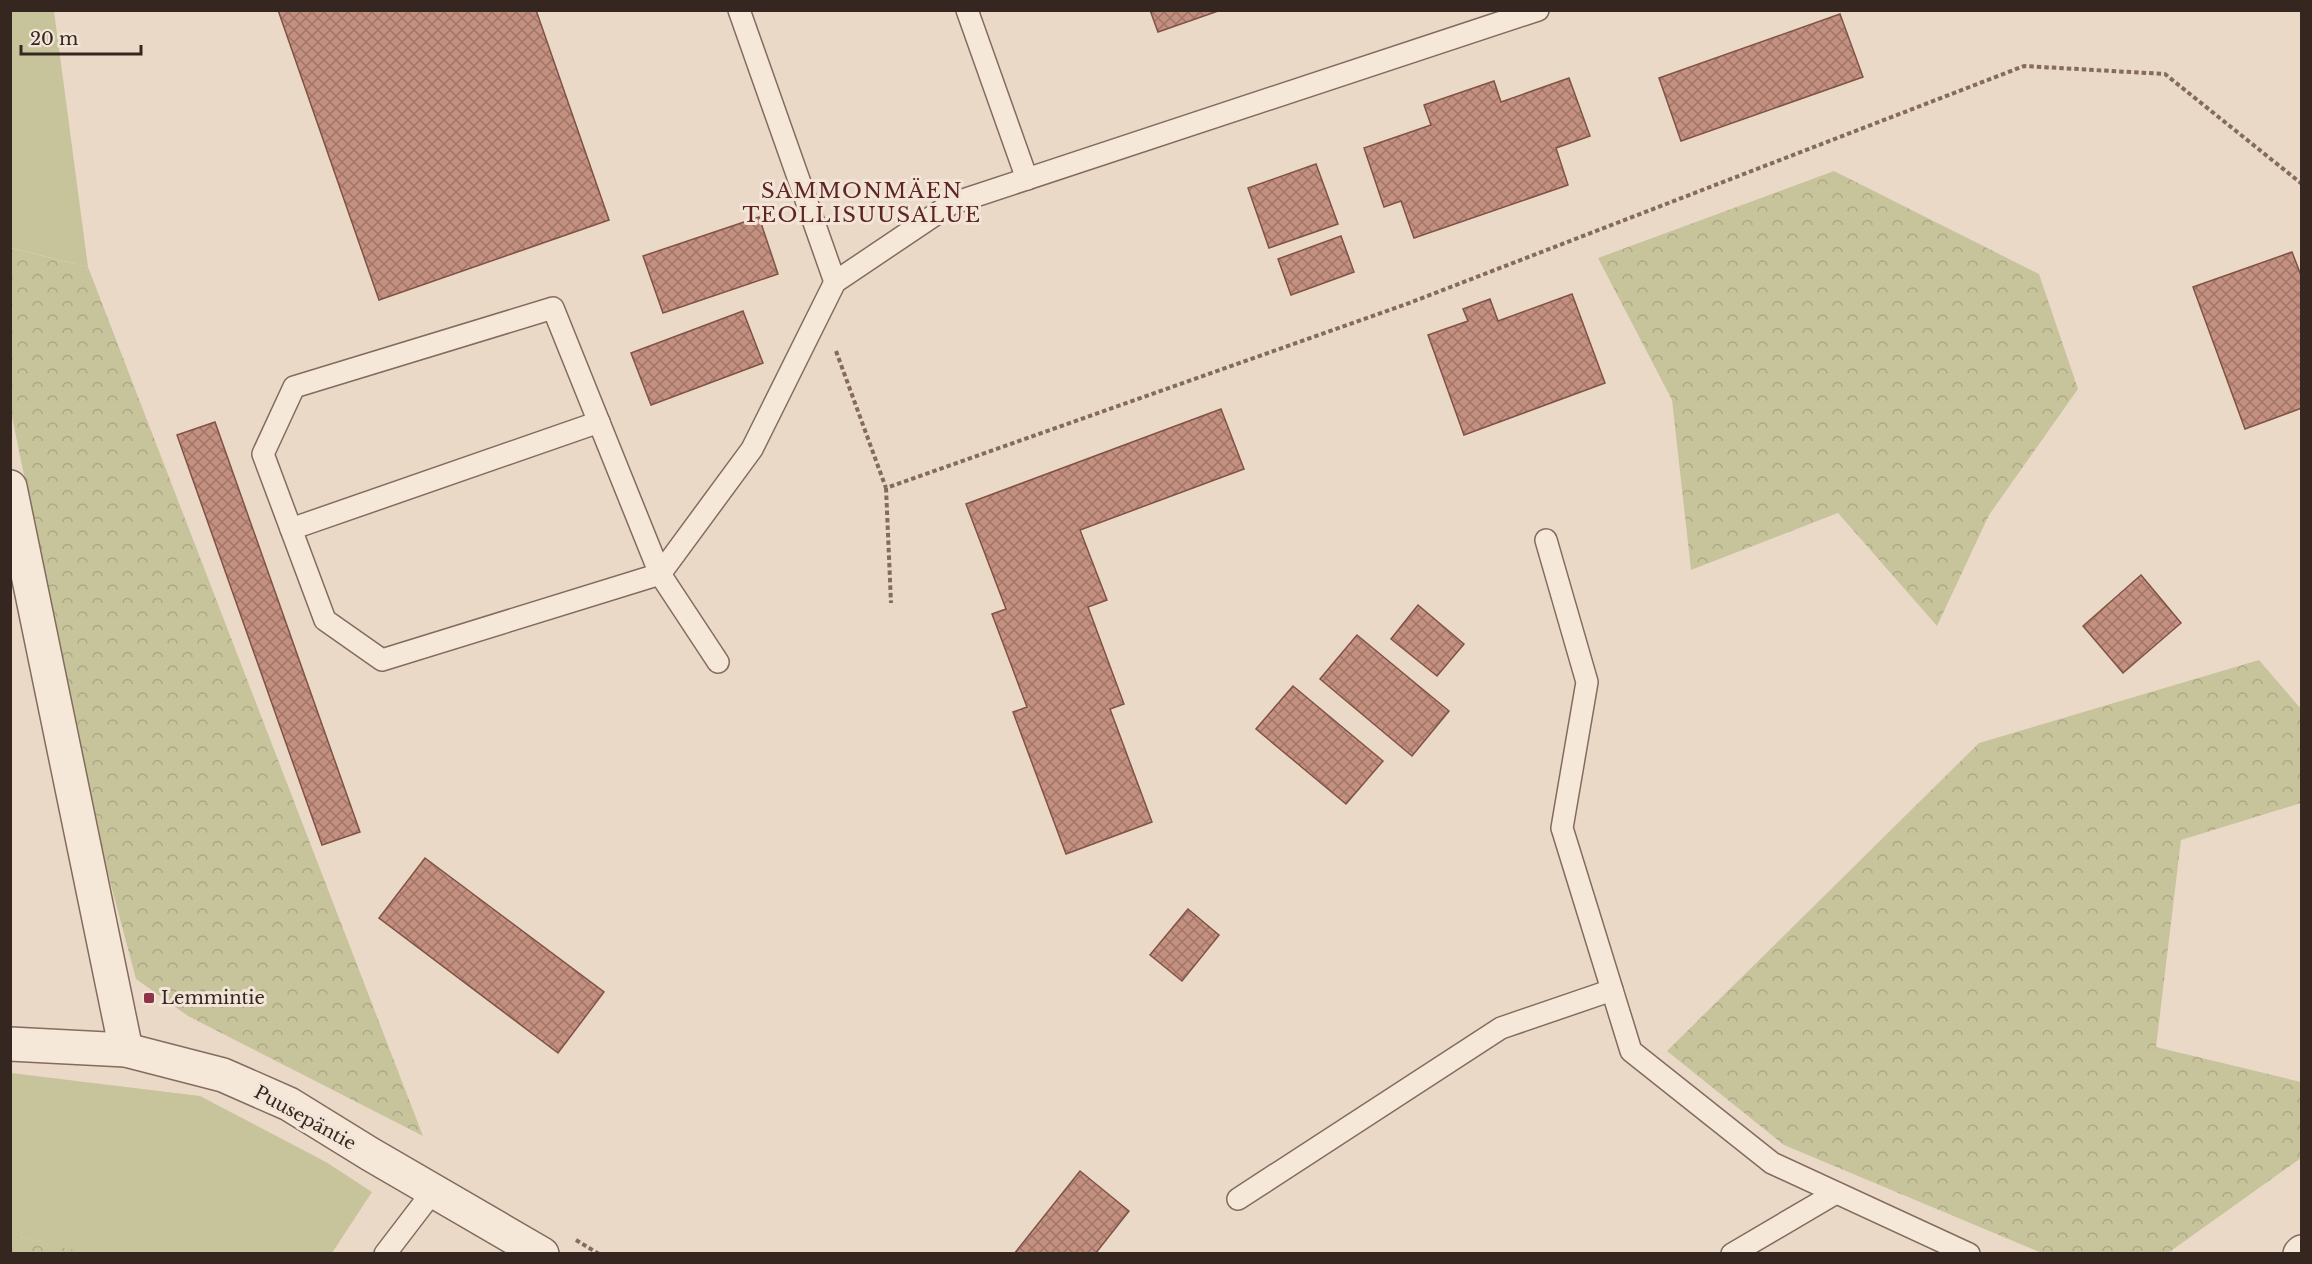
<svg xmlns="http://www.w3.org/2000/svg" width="2312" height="1264" viewBox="0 0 2312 1264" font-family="'Libre Baskerville',serif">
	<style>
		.grass { fill: #c7c49c }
		.forest { fill: url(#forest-crowns) }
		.building { fill: url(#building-cross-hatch); stroke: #815246; stroke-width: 1.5 }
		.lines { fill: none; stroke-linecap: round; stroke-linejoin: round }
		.lane-casing { stroke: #846b5e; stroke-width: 24 }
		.street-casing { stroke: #846b5e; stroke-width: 36 }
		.path { stroke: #846b5e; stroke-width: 4; stroke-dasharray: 4.5 3; stroke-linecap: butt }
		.lane { stroke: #f6e8d9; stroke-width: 21 }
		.street { stroke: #f6e8d9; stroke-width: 33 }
		.poi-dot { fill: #8d3446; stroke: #f2e4d6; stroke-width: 2 }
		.labels { text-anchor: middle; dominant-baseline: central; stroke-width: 6; stroke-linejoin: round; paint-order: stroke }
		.poi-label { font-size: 18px; fill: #362620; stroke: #f2e4d6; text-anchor: start }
		.street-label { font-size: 18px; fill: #362620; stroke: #f2e4d6 }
		.quarter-label { font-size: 21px; letter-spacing: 1.5px; fill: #5e2524; stroke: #f2e4d6 }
	</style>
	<defs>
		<pattern id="forest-crowns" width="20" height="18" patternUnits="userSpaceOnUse" patternTransform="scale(1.5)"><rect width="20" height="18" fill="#c7c49c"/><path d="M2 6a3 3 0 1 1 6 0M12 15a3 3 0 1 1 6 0" fill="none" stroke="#aca886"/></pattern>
		<pattern id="building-cross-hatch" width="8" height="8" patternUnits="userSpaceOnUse" patternTransform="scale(1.5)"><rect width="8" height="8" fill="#c49080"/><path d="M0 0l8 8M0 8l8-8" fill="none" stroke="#a07568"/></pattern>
	</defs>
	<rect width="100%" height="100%" fill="#ead9c7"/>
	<g class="grass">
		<path d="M11,11H54L88,267L11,248Z"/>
		<path d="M11,1073L200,1096L326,1162L372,1192L332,1253L87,1254L11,1235Z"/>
	</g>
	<g class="forest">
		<path d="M1834,171L2039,274L2078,389L1989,515L1937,626L1838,513L1691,570L1672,400L1598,258Z"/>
		<path d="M10,248L88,267L423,1136L188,1016L136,979L99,840L11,412Z"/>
		<path d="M2259,660L2301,709V803L2181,840L2156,1047L2301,1082V1158L2168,1253H2042L1784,1145L1667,1051L1979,743Z"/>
		<path d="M11,1235L87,1253H11Z"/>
	</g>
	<g class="building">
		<path d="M278,10H536L609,220L379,300Z"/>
		<path d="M1150,10H1221L1158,32Z"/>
		<path d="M1840,14L1863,77L1681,141L1659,78Z"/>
		<path d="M1569,78L1590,136L1556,148L1568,185L1414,238L1401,201L1384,207L1364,148L1431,125L1424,105L1494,81L1501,102Z"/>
		<path d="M1316,164L1338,224L1269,248L1248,188Z"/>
		<path d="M759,217L778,274L663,313L643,256Z"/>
		<path d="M1341,236L1354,272L1291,295L1278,259Z"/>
		<path d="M2292,252L2302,278V408L2245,429L2193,287Z"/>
		<path d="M1572,294L1605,383L1464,435L1428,335L1468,321L1463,309L1490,299L1498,321Z"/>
		<path d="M743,311L763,363L651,405L631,353Z"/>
		<path d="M1221,409L1244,469L1080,530L1107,600L1088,607L1124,704L1110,709L1152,822L1066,854L1013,712L1027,707L992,614L1006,609L966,504Z"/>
		<path d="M215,422L360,832L322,845L177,435Z"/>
		<path d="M2141,575L2181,623L2123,673L2083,626Z"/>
		<path d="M1418,605L1464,644L1437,676L1391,639Z"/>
		<path d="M1357,635L1449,711L1412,756L1320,679Z"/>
		<path d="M1293,686L1383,761L1346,804L1256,729Z"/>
		<path d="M425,858L604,992L558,1053L379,918Z"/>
		<path d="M1188,909L1219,935L1182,981L1150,955Z"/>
		<path d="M1080,1171L1129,1211L1095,1254H1014Z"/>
	</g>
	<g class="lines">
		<defs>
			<g id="lane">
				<path d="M739,10L835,282"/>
				<path d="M967,10L1027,179"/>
				<path d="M553,308L660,574L382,660L325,620L263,454L294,387Z"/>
				<path d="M291,529L599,422"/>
				<path d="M1546,540L1587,682L1562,828L1631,1051L1772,1163L1969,1254"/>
				<path d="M718,662L660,574L752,449L835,282L951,204L1538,10"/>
				<path d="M1238,1199L1501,1028L1612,990"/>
				<path d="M385,1254L434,1190"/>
				<path d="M1732,1254L1836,1193"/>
			</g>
			<g id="street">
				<path d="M10,487L126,1050"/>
				<path d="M10,1044L126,1050L223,1075L289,1104L370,1154L542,1254"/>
				<path d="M2300,1254L2302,1252"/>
			</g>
		</defs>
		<use href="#lane" class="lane-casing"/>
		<use href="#street" class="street-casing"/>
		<g class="path">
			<path d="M836,351L886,488L1404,305L2024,66L2165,74L2302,184"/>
			<path d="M886,488L891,603"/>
			<path d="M576,1240L599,1254"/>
		</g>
		<use href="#lane" class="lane"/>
		<use href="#street" class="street"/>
	</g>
	<rect class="poi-dot" x="143" y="992" width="12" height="12" rx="3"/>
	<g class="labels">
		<g class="poi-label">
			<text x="161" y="998">Lemmintie</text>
		</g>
		<g class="street-label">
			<text transform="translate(305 1118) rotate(29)">Puusepäntie</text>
		</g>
		<g class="quarter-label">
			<text x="862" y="191">SAMMONMÄEN<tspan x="862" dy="24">TEOLLISUUSALUE</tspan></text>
		</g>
	</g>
	<rect width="2312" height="1264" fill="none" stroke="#362620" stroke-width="24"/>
	<path d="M21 45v9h120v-9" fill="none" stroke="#362620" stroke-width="3"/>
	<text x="30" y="45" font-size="18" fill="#362620" stroke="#f2e4d6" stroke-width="4.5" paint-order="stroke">20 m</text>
</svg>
